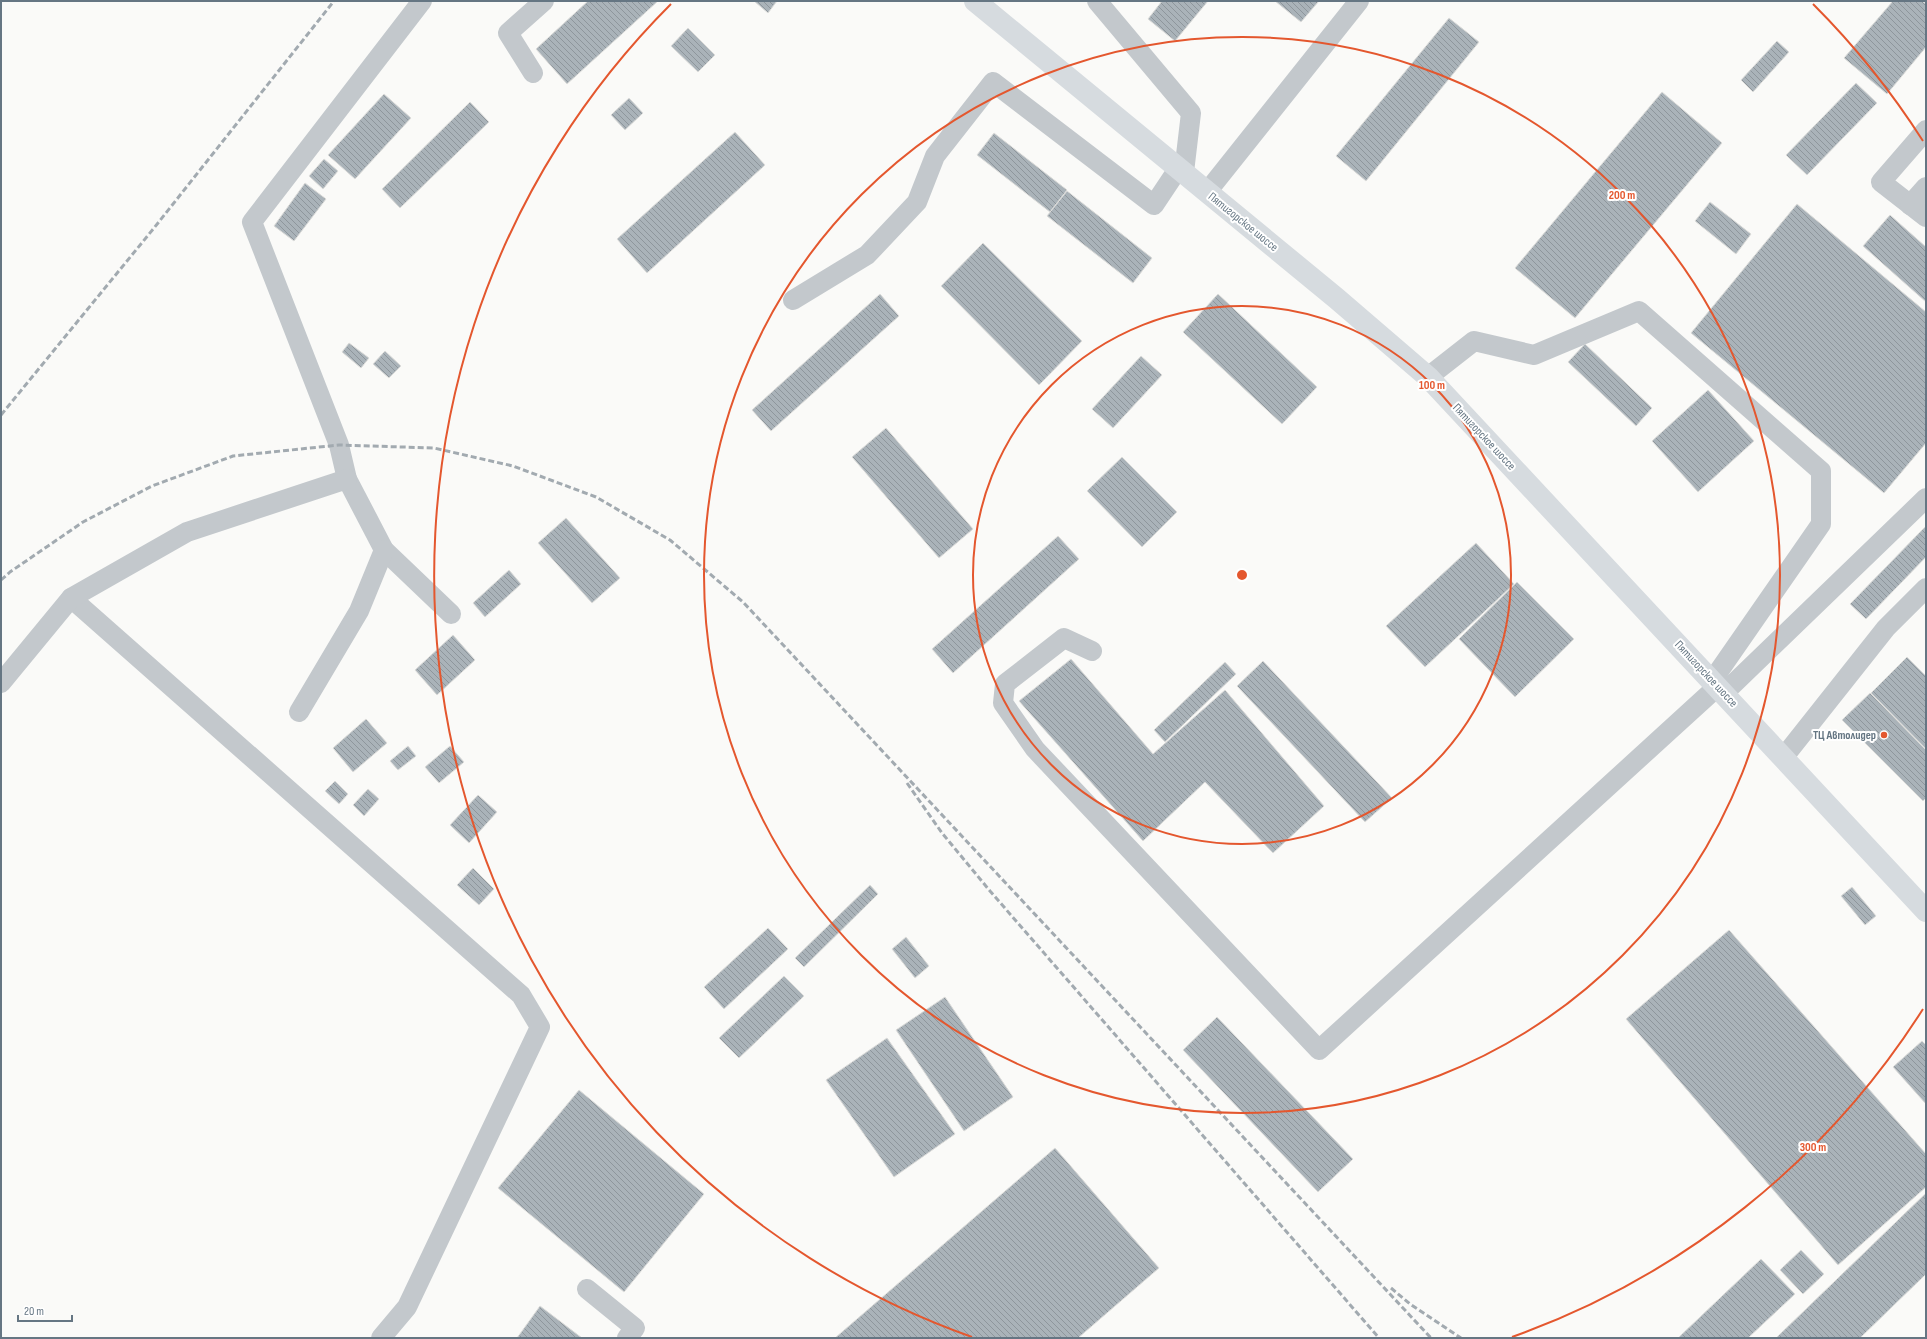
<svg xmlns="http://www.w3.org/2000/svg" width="1927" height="1339" viewBox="0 0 1927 1339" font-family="'Sofia Sans Condensed',sans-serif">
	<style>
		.building { fill: url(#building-back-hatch); stroke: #dcdcda }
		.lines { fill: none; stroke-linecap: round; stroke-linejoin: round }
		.minor { stroke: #c3c8cc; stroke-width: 20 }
		.major { stroke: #d6dbdf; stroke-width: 22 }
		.rail { stroke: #a2aab0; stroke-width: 3; stroke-dasharray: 6 3; stroke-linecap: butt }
		.ring { fill: none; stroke: #e4572e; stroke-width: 2 }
		.poi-dot { fill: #e4572e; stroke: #fff; stroke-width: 1.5 }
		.labels { text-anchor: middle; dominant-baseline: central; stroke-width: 4; stroke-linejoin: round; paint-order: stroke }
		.street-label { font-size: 12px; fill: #657683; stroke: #fff }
		.poi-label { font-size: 12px; font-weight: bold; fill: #657683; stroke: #fff; text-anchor: end }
		.centre { fill: #e4572e; stroke: #fff; stroke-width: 2 }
		.ring-label { font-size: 12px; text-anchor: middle; font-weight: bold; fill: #e4572e; stroke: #fff; stroke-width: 4; stroke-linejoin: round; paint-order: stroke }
	</style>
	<defs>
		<pattern id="building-back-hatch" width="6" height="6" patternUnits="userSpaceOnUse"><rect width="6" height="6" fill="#aab3b9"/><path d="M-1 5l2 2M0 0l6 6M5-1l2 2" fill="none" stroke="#8e969c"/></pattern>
	</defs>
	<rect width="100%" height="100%" fill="#fafaf8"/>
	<g class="building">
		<path d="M588,1H658L567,84L536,49Z"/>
		<path d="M754,1H777L768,13Z"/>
		<path d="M1162,1H1208L1175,41L1148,19Z"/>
		<path d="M1275,1H1319L1301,22Z"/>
		<path d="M1893,1H1922L1926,4V47L1887,94L1844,58Z"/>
		<path d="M1449,18L1479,42L1366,181L1336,156Z"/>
		<path d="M688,28L715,55L698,72L671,46Z"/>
		<path d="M1777,41L1789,52L1753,92L1741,80Z"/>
		<path d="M1856,83L1877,103L1807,175L1786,155Z"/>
		<path d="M1662,92L1722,143L1575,318L1515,268Z"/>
		<path d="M384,94L411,118L355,179L328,155Z"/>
		<path d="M629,98L643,113L625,130L611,115Z"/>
		<path d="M470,102L489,122L400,208L382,189Z"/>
		<path d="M735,132L765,165L647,273L617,239Z"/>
		<path d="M994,133L1067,190L1050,212L977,155Z"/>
		<path d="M324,159L338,171L323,189L309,176Z"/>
		<path d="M305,183L326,199L294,241L274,226Z"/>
		<path d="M1067,191L1152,258L1133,283L1047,216Z"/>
		<path d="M1710,202L1751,234L1736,254L1695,221Z"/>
		<path d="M1797,204L1926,312V443L1884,493L1691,333Z"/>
		<path d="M1890,215L1926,247V302L1863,246Z"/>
		<path d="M983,243L1082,341L1039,385L941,286Z"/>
		<path d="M880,294L899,316L771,431L752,410Z"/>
		<path d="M1218,294L1317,387L1282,424L1183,332Z"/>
		<path d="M349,343L369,358L361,368L342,352Z"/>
		<path d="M1585,344L1652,408L1636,426L1568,362Z"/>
		<path d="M385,351L401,366L389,378L373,364Z"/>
		<path d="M1141,356L1162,375L1113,428L1092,409Z"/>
		<path d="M1708,390L1754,441L1698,492L1652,441Z"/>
		<path d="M886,428L973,529L939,558L852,457Z"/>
		<path d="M1122,457L1177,512L1142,547L1087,491Z"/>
		<path d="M566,518L620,578L592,603L538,543Z"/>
		<path d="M1926,526V557L1866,619L1850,604Z"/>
		<path d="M1058,536L1079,559L953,673L932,649Z"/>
		<path d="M1476,543L1514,584L1425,667L1386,626Z"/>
		<path d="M509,570L521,584L485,617L473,603Z"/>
		<path d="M1517,582L1574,639L1515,697L1459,639Z"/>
		<path d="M453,635L475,660L437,695L415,670Z"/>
		<path d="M1907,657L1926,676V749L1871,693Z"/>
		<path d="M1071,659L1153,754L1225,690L1324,806L1273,853L1205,782L1143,841L1019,701Z"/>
		<path d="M1263,661L1392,798L1365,822L1237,686Z"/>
		<path d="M1225,662L1236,674L1165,742L1154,730Z"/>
		<path d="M1870,693L1926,750V798L1923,801L1842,720Z"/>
		<path d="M366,719L387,743L353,772L333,748Z"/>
		<path d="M408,746L416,756L398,770L390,761Z"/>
		<path d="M450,746L464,762L439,783L425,767Z"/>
		<path d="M335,781L348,794L339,804L325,791Z"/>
		<path d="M368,789L379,799L364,816L353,805Z"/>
		<path d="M478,795L497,812L469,843L450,825Z"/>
		<path d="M473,868L494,889L479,905L457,885Z"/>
		<path d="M870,885L878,894L804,967L795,958Z"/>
		<path d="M1852,887L1876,916L1865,925L1841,896Z"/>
		<path d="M768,928L788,949L724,1009L704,987Z"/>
		<path d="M1729,930L1926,1154V1187L1838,1265L1626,1019Z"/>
		<path d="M906,937L929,966L915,978L892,949Z"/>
		<path d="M784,976L804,996L739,1058L719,1038Z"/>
		<path d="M945,997L1013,1097L964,1131L896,1030Z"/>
		<path d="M1217,1017L1353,1159L1318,1192L1183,1050Z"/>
		<path d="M887,1038L955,1134L894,1177L826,1080Z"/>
		<path d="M1922,1041L1926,1045V1104L1893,1067Z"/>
		<path d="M579,1090L704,1194L624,1292L498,1188Z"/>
		<path d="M1055,1148L1159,1268L1078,1338H835Z"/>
		<path d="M1926,1193V1274L1860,1338H1776Z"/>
		<path d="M1801,1250L1824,1274L1803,1294L1780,1270Z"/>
		<path d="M1761,1259L1795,1294L1748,1338H1678Z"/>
		<path d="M540,1306L582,1338H517Z"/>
	</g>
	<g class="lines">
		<g class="minor">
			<path d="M422,1L252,222L339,445L347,479L384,550L451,614"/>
			<path d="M1097,1L1191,113L1184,172"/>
			<path d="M533,73L508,33L544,1"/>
			<path d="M1926,130L1881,182L1926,217"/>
			<path d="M1207,192L1359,1"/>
			<path d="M1910,205L1926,187"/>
			<path d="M793,300L867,255L917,202L935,156L993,82L1154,205L1178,169"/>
			<path d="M1428,377L1474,341L1534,355L1639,311L1821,471V524L1712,681"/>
			<path d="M71,598L521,995L540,1027L407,1307L381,1338"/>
			<path d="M1092,651L1064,638L1005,684L1003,703L1035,749L1319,1050L1717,687"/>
			<path d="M1,683L71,598L187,532L347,479"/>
			<path d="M1724,693L1926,498"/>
			<path d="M299,712L359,611L384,550"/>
			<path d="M1783,758L1886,628L1926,588"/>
			<path d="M587,1289L635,1328L627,1338"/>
		</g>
		<path class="major" d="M975,1L1336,298L1428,377L1926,911"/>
		<g class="rail">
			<path d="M1,415L154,228L334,1"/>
			<path d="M1,580L10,572L83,522L152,486L233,456L339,445L434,448L513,466L596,497L670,540L743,602L1431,1338"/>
			<path d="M907,783L942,833L990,891L1379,1338"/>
			<path d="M1391,1288L1410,1304L1461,1338"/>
		</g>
	</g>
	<g class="ring">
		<circle cx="1242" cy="575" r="269"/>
		<circle cx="1242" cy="575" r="538"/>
		<path d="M1923 1009A808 808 0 0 1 1512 1337M972 1337A808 808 0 0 1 671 4M1813 4A808 808 0 0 1 1923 141"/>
	</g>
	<circle class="poi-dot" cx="1884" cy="735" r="4"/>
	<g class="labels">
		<g class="street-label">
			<text transform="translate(1243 222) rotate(39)">Пятигорское шоссе</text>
			<text transform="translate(1484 437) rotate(47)">Пятигорское шоссе</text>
			<text transform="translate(1706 674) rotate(47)">Пятигорское шоссе</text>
		</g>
		<g class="poi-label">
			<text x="1876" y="735">ТЦ Автолидер</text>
		</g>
	</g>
	<circle cx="1242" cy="575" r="6" class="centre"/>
	<g class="ring-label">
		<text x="1622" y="199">200 m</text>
		<text x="1432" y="389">100 m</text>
		<text x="1813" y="1151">300 m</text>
	</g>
	<rect width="1927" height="1339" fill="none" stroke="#657683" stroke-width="4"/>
	<path d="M18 1315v6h54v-6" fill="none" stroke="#657683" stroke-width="2"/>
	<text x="24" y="1315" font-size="12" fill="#657683" stroke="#ffffff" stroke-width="3" paint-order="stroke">20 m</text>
</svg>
